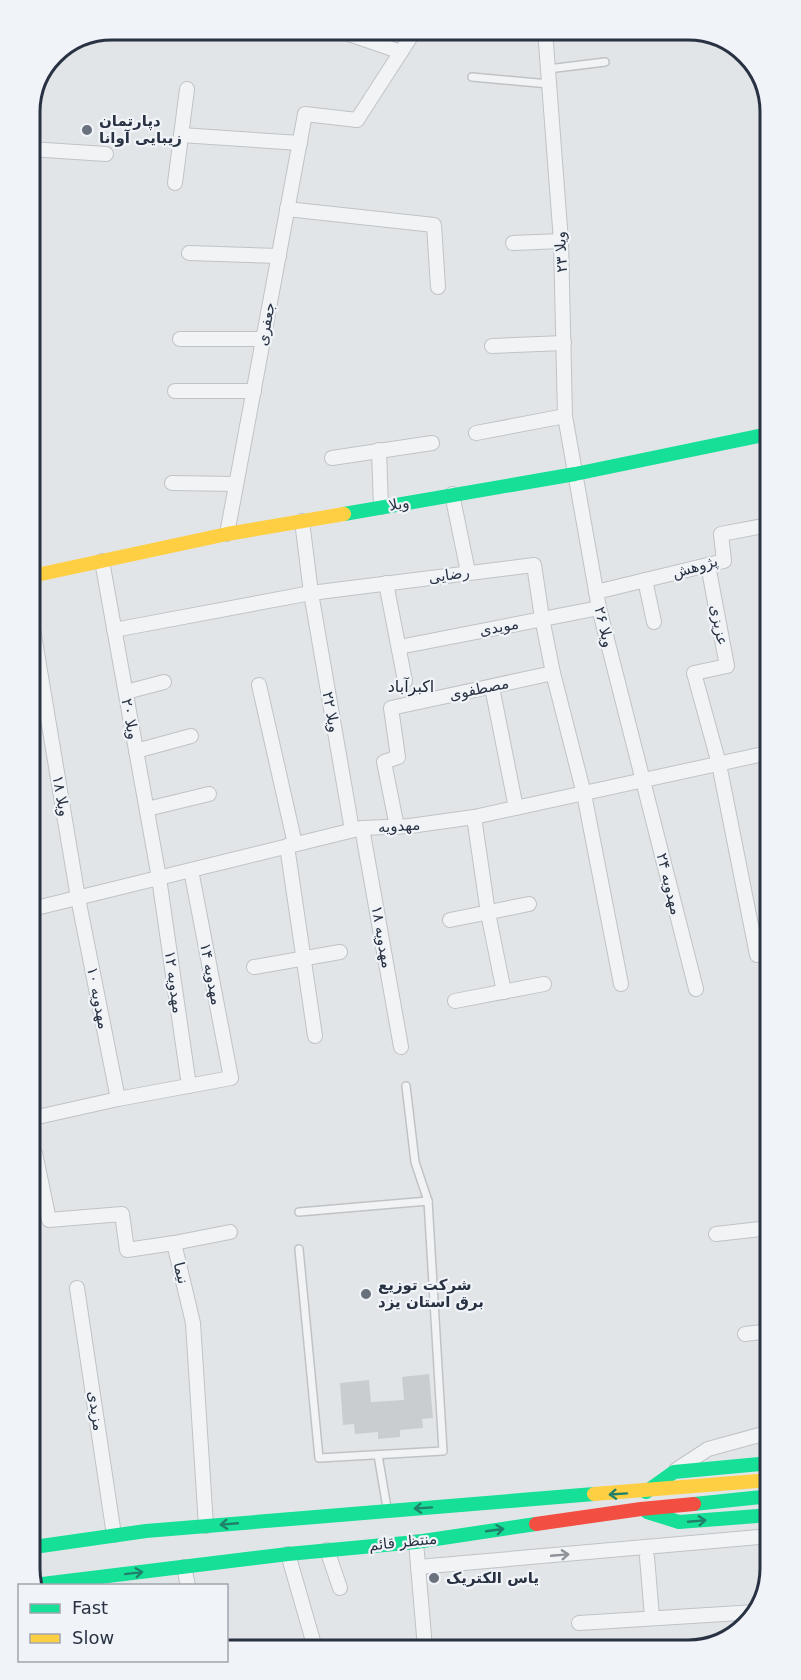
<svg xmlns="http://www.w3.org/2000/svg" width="801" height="1680" viewBox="0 0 801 1680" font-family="'DejaVu Sans',Vazirmatn,sans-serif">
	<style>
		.building { fill: #cacdd0 }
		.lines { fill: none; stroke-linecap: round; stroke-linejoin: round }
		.lane-casing { stroke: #c0c3c6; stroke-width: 10 }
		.street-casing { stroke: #c0c3c6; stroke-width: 16 }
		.lane { stroke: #f2f3f4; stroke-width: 7 }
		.street { stroke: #f2f3f4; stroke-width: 14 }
		.fast { stroke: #16e098; stroke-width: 14 }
		.slow { stroke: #ffcf43; stroke-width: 14 }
		.jam { stroke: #f24e42; stroke-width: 14 }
		.oneway { stroke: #208069 }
		.oneway2 { stroke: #8d929b }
		.poi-dot { fill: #69717c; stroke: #f0f3f7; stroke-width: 2 }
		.labels { text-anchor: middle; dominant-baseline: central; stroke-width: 4.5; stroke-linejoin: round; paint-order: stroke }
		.poi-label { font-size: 15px; font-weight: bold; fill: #283242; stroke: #f0f3f7; text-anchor: start }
		.street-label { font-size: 15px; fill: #283242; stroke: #f0f3f7 }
		.neighbourhood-label { font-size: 16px; fill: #1a2332; stroke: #f0f3f7 }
		.rim { fill: none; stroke: #283242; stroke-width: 3 }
	</style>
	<rect width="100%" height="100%" fill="#e2e5e8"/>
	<path class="building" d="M429,1374L433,1418L422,1419L423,1428L400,1430V1437L378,1439V1432L355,1434L354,1424L343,1425L340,1383L369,1380L371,1402L404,1400L402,1377Z"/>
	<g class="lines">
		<defs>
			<g id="lane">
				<path d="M548,69L605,62"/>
				<path d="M472,77L549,84"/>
				<path d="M299,1212L428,1201"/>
				<path d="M299,1249L319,1458L443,1451L428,1201L415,1162L406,1086"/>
				<path d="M378,1455L387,1508"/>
			</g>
			<g id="street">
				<path d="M337,30L401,52"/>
				<path d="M545,30L561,241L565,416L599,608L696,989"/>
				<path d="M181,135L300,143"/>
				<path d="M30,149L106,154"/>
				<path d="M175,183L187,89"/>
				<path d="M287,209L434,225L438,287"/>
				<path d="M513,243L561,241"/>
				<path d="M189,253L279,256"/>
				<path d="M180,339H263"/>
				<path d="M492,346L564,343"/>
				<path d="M175,391H254"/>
				<path d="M476,433L565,416"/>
				<path d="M379,450L381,507"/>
				<path d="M332,458L432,443"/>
				<path d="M172,483L236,484"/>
				<path d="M452,494L468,572"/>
				<path d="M302,521L311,593L352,830"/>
				<path d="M227,534L305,114L357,120L415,30"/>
				<path d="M102,561L159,878L189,1086"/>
				<path d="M708,565L727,666L694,673L719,764L757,955"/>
				<path d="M645,580L654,622"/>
				<path d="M386,583L405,681"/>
				<path d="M596,592L724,561L721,534L768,525"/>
				<path d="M32,623L78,898L118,1099"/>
				<path d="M114,630L311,593L534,565L542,618L553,673L584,794L621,984"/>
				<path d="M399,647L599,608"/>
				<path d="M259,685L295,844"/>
				<path d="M492,687L516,808"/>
				<path d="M126,692L164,682"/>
				<path d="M136,751L191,736"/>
				<path d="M147,809L209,794"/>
				<path d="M474,817L488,913L504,992"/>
				<path d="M397,827L384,762L398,757L391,708L553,673"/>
				<path d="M362,828L401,1047"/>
				<path d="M287,846L315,1036"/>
				<path d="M32,909L362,828L410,826L474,817L768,753"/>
				<path d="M450,920L529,904"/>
				<path d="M254,967L340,952"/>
				<path d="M455,1001L544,984"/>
				<path d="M33,1118L118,1099L231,1078L191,870"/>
				<path d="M35,1153L49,1220L122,1214L127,1250L174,1243L193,1323L206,1526"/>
				<path d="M716,1234L770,1228"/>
				<path d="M174,1243L230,1232"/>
				<path d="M77,1288L114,1535"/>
				<path d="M745,1334L770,1331"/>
				<path d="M676,1470L708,1449L770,1432"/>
				<path d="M416,1542L425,1648"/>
				<path d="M327,1550L340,1588"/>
				<path d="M288,1554L315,1648"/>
				<path d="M647,1557L652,1617"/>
				<path d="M184,1567L188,1586"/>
				<path d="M418,1567L759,1537L771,1534"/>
				<path d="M579,1623L756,1612"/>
			</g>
		</defs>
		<use href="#lane" class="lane-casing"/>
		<use href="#street" class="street-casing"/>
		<use href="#lane" class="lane"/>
		<use href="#street" class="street"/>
		<g class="fast">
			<path d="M344,514L575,474L768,434"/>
			<path d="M646,1492L674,1472L771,1463"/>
			<path d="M694,1504L771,1496"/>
			<path d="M647,1512L679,1522L771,1515"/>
			<path d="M34,1547L146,1531L594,1494"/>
			<path d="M34,1585L288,1554L416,1542L536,1524"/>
		</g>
		<g class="slow">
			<path d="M32,576L227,534L344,514"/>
			<path d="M594,1494L771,1480"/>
		</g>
		<path class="jam" d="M536,1524L641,1509L694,1504"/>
	</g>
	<defs><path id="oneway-shaft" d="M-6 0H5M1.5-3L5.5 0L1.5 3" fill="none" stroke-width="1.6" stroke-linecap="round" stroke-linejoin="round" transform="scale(1.5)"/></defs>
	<g class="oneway">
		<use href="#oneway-shaft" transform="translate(618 1494) rotate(176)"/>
		<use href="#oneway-shaft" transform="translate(423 1508) rotate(176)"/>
		<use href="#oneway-shaft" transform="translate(697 1521) rotate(-5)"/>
		<use href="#oneway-shaft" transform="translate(229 1524) rotate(175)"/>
		<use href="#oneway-shaft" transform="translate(495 1530) rotate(-8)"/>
		<use href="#oneway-shaft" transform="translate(134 1573) rotate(-7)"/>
	</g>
	<use class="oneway2" href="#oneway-shaft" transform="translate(560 1555) rotate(-5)"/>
	<g class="poi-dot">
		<circle cx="87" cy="130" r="6"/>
		<circle cx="366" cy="1294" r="6"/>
		<circle cx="434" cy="1578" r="6"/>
	</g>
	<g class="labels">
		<g class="poi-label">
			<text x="99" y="121">دپارتمان<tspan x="99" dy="17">زیبایی آوانا</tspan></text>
			<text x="378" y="1285">شرکت توزیع<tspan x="378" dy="17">برق استان یزد</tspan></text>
			<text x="446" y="1578">یاس الکتریک</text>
		</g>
		<g class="street-label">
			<text transform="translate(561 252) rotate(-93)">ویلا ۲۳</text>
			<text transform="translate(266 324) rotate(-79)">جعفری</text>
			<text transform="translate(399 504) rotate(-10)">ویلا</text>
			<text transform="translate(695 567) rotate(-16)">پژوهش</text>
			<text transform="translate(449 575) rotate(-8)">رضایی</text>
			<text transform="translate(719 625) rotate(79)">عزیزی</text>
			<text transform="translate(499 627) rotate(-11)">مویدی</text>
			<text transform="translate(604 627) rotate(77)">ویلا ۲۶</text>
			<text transform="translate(479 689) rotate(-12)">مصطفوی</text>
			<text transform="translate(331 712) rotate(80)">ویلا ۲۲</text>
			<text transform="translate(130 719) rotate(80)">ویلا ۲۰</text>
			<text transform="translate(61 796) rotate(80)">ویلا ۱۸</text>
			<text transform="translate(399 826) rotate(-4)">مهدویه</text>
			<text transform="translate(669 884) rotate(76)">مهدویه ۲۴</text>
			<text transform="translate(382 937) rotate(80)">مهدویه ۱۸</text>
			<text transform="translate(211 974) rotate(79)">مهدویه ۱۴</text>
			<text transform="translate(174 982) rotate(82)">مهدویه ۱۲</text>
			<text transform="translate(98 998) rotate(79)">مهدویه ۱۰</text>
			<text transform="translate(181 1273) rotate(76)">نیما</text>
			<text transform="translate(96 1411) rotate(82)">مزیدی</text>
			<text transform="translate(403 1542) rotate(-6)">منتظر قائم</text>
		</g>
		<g class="neighbourhood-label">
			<text x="411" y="686">اکبرآباد</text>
		</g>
	</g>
	<path d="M0 0H801V1680H0ZM112 40H688A72 72 0 0 1 760 112V1568A72 72 0 0 1 688 1640H112A72 72 0 0 1 40 1568V112A72 72 0 0 1 112 40Z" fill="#f0f3f7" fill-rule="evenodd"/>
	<path class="rim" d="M112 40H688A72 72 0 0 1 760 112V1568A72 72 0 0 1 688 1640H112A72 72 0 0 1 40 1568V112A72 72 0 0 1 112 40Z"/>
	<rect x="18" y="1584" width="210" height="78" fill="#f0f3f7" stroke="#a0a6af" stroke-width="1.5"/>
	<rect x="30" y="1604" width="30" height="9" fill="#16e098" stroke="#a0a6af" stroke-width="1.5"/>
	<text x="72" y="1614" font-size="18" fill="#283242">Fast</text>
	<rect x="30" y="1634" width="30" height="9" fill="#ffcf43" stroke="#a0a6af" stroke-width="1.5"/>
	<text x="72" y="1644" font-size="18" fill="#283242">Slow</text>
</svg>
